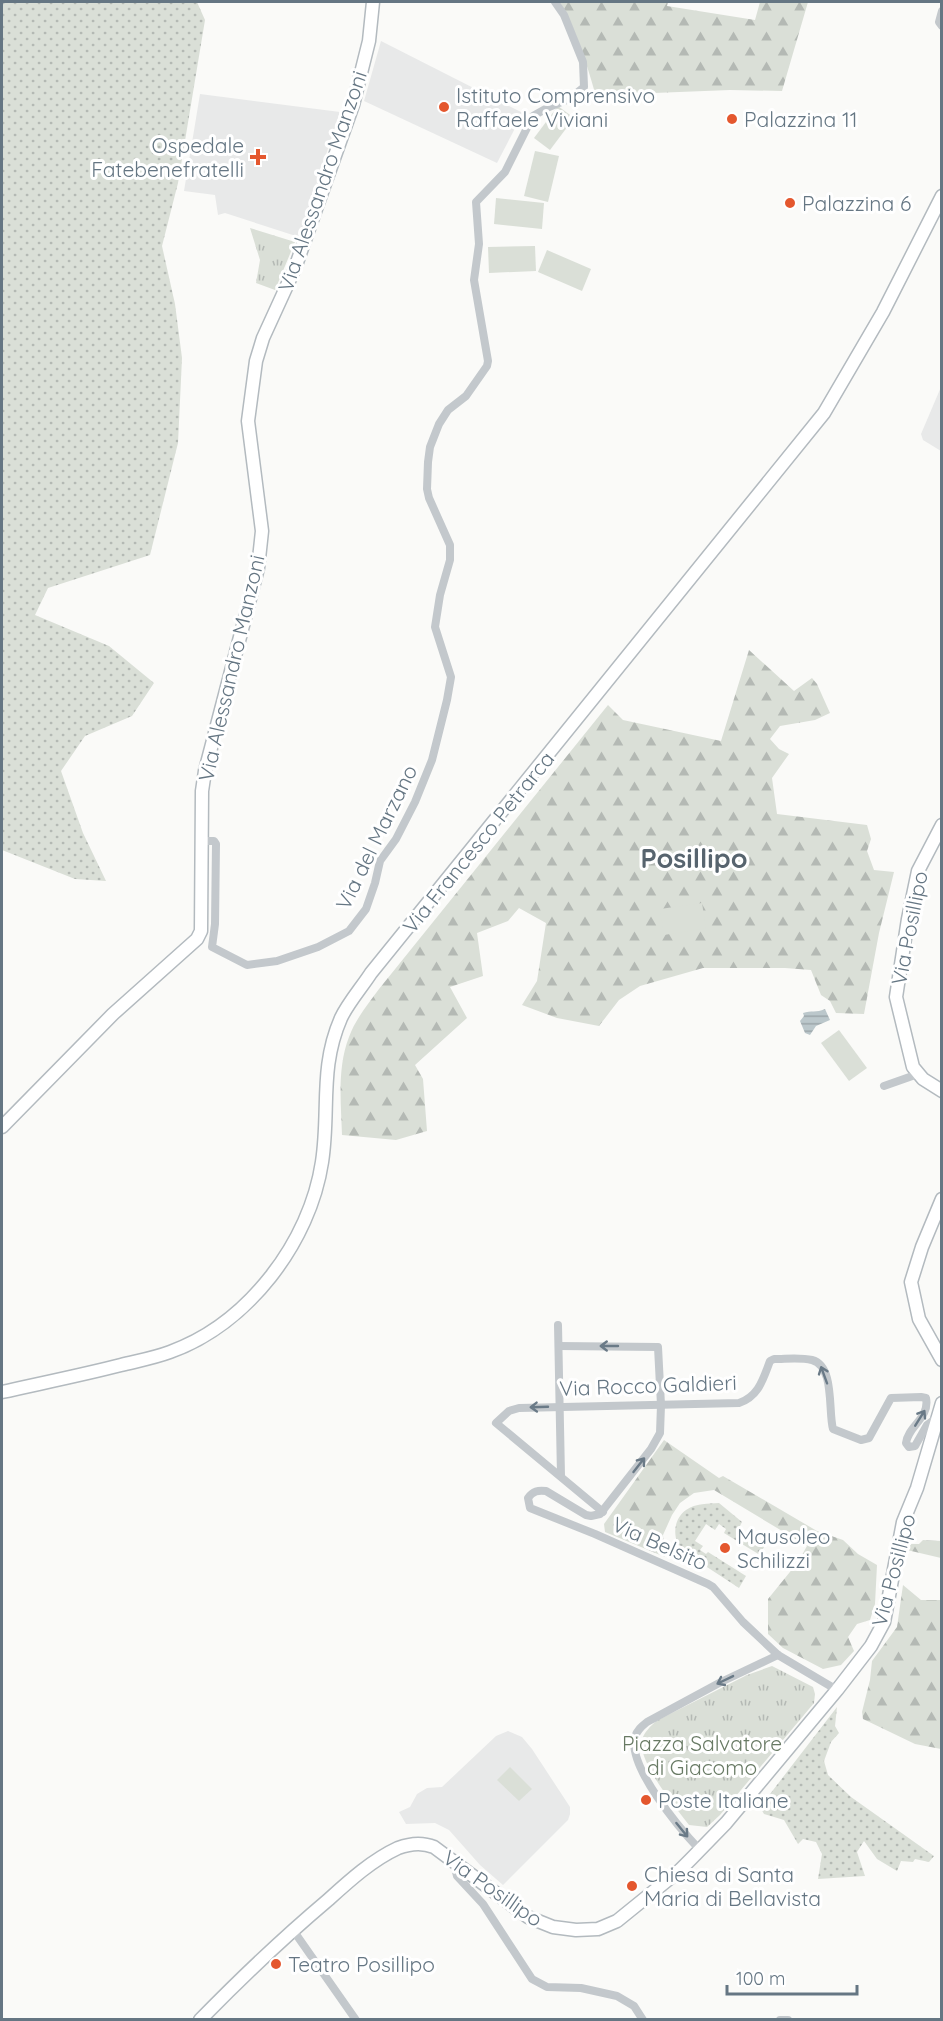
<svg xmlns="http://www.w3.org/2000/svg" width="943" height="2021" viewBox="0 0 943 2021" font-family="Quicksand,sans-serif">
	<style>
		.built { fill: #e8e9e9 }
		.grass { fill: url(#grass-dots) }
		.forest { fill: url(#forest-firs) }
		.park { fill: url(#park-tufts) }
		.pitch { fill: #dadfd7 }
		.water { fill: url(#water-rules) }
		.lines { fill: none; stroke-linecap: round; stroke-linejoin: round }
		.secondary-casing { stroke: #b3babf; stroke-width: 15 }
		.street { stroke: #c3c8cc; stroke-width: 8 }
		.secondary { stroke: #fff; stroke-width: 12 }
		.oneway { stroke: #6a7a87 }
		.poi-dot { fill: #e4572e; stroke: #fff; stroke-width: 2 }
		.labels { text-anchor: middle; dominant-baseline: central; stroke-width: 6; stroke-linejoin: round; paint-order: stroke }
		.poi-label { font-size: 21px; fill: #657683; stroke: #fff; text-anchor: start }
		.street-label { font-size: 21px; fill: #657683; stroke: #fff }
		.park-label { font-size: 21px; fill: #687a64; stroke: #fff }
		.district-label { font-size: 27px; font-weight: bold; fill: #57646e; stroke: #fff }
	</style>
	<defs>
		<pattern id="grass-dots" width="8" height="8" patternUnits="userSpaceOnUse" patternTransform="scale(1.5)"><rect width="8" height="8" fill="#dadfd7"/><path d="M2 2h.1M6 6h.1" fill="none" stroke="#b4b9b4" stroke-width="1.8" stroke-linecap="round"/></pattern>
		<pattern id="forest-firs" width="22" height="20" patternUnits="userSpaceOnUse" patternTransform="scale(1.5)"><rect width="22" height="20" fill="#dadfd7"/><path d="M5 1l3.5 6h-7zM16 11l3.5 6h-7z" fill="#b4b9b4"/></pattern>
		<pattern id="park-tufts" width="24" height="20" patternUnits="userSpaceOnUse" patternTransform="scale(1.5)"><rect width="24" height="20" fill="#dadfd7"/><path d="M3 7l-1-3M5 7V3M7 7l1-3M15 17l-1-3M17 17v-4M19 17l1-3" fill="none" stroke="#b4b9b4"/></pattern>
		<pattern id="water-rules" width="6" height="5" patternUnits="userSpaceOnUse" patternTransform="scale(1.5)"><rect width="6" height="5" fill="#bbc7cb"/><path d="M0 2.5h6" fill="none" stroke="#9ca6aa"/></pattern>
	</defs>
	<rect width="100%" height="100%" fill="#fafaf8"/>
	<g class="built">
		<path d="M381,41L523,113L497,163L364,101Z"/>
		<path d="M200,94L340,112L299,237L225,213L218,215L215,195L184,191Z"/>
		<path d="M941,387V451L923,440L921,434Z"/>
		<path d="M508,1731L522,1737L532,1749L570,1807V1814L568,1820L503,1885L480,1865L449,1830L435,1823L406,1824L399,1812L410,1807L417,1794L427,1788L442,1787L496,1736Z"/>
	</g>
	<g class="grass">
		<path d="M2,2H197L205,20L178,183L162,246L175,304L182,358L178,443L150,555L48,588L35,615L109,646L154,683L132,716L85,736L61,771L83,833L106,881L75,879L2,850Z"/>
		<path d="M719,1503L742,1522L739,1528L765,1545L760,1555L724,1533L726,1529L719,1524L715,1530L706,1524L695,1541L703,1546L700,1550L706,1554L708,1552L746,1576L739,1588L684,1552C672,1541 672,1520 686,1510C696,1503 708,1504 719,1503Z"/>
		<path d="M837,1707L835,1726L839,1733L831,1742L824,1761L828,1775L851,1797L934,1856L929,1862L915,1859L913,1862L901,1861L897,1871L877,1859L864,1841L857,1852L865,1876L818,1879L822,1854L816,1842L803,1839L798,1844L784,1820L764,1814L760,1807Z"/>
	</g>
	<g class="forest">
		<path d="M560,2H668L667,6L755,20L760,2H808L782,91L730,90L603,95L595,93C586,61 576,30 560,2Z"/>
		<path d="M749,650L794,691L812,678L817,684L830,713L815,720L780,726L770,739L779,749L789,754L772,778L777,814L867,825L871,839L867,851L874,870L894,872L879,933L864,1014L836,1013L830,1001L821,995L811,970L785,968H703L640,986L619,1000L599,1026L557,1018L522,1005L537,981L546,923L519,908L508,921L477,933L483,976L450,987L467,1018L415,1065L423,1079L427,1131L396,1140L342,1135C341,1103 337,1068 349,1037C355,1020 368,1004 379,989L608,705L623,720L721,741Z"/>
		<path d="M664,1440L719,1478L723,1476L817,1531L843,1540L858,1554L877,1565L875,1604L870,1620L857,1624L848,1637L854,1651L841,1665L823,1669L783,1648L768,1634V1599L798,1562L807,1546L714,1490L694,1493L680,1503L672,1515L663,1535L665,1557L605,1532L604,1524Z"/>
		<path d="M923,1540L941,1541V1558L907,1550V1544H919Z"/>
		<path d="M903,1585L921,1600H941V1749L915,1744L863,1719L862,1712L870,1680L872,1661L897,1627Z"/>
	</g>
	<g class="park">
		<path d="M250,228L295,242L275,290L256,283L260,260Z"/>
		<path d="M772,1666L813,1687L815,1694L814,1703L720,1815L707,1827L689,1825C676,1808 637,1761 642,1740C644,1732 651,1726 656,1721L747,1675Z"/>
	</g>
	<g class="pitch">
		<path d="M558,106L574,118L550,150L534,138Z"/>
		<path d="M535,151L559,156L548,202L524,196Z"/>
		<path d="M496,198L544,203L542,229L494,224Z"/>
		<path d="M535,246L536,271L489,273L488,247Z"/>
		<path d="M547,250L591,269L582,291L538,272Z"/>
		<path d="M702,903L706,928L664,935L660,909Z"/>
		<path d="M839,1030L867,1068L849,1081L821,1043Z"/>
		<path d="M510,1767L532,1789L519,1801L497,1780Z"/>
	</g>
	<path class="water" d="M825,1009L830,1020L816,1026L810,1035L805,1033L800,1021L804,1016L803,1013C811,1010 816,1013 825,1009Z"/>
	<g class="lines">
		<defs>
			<g id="secondary">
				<path d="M942,825L918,871L908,919L896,997L913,1067L923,1079L942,1091"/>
				<path d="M2,1127L113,1014L197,939L201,931L202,791L205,771L258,568L262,531L248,421L256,361L263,338L295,268L353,105L369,41L373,2"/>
				<path d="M942,1199L922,1247L911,1282L919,1319L942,1360"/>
				<path d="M2,1392C42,1383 82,1375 121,1365C137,1361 154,1358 170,1352C248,1324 310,1242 322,1162C330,1111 319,1068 341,1018C348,1003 362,987 371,973L824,413L883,312L942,196"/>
				<path d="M200,2020C241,1978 283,1938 328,1900C349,1881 372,1860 398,1848C411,1843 422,1842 434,1847L528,1917L553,1927L576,1930L598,1929L617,1921L680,1870L691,1859L726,1823L837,1690L871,1646L884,1622L903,1522L917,1488L942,1403"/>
			</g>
		</defs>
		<use href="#secondary" class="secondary-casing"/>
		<g class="street">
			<path d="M942,11L939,22L942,26"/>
			<path d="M202,841H214L216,844L215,924L212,947L247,965L277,961L318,947L349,931L366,909L375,883L380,861L396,839L415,802L432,760L447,700L451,677L435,627L440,595L450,560V545L429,498L427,489L428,462L430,447L439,424L448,410L466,396L487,366L488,361L474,280L479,244L476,202L505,172L533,116L549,107L569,99L584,87L583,62L564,15L555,2"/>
			<path d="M884,1086L918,1074"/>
			<path d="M558,1325L561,1476"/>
			<path d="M559,1346L658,1347L661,1405L660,1433L651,1449L600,1514L591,1516L586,1515L546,1491C538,1490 533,1491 528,1498L530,1508L595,1534L708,1584L713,1587L743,1622L778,1655L837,1690"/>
			<path d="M603,1512L496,1423L509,1411L519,1408L739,1403C759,1396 763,1379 770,1361L774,1359C786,1359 800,1357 812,1360C835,1366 828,1411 833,1429L861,1440L869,1438L891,1398L921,1397L926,1398C930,1418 908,1426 906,1443L909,1447L915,1446L927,1425L938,1417"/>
			<path d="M700,1850C680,1829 627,1766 635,1737C637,1730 642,1726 647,1722L721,1682L778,1655"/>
			<path d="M456,1863L455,1868L457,1876L483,1904L532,1979L547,1987L581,1988L617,1996L634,2006L643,2020"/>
			<path d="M293,1930L356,2020"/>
			<path d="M780,2020H788"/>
		</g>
		<use href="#secondary" class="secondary"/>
	</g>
	<defs><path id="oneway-shaft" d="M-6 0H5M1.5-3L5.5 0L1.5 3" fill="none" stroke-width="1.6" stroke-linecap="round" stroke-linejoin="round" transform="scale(1.5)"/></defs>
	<g class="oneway">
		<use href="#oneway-shaft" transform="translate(609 1346) rotate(-180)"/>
		<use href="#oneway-shaft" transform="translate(824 1375) rotate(-110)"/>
		<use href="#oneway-shaft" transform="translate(539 1407) rotate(178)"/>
		<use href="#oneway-shaft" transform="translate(920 1418) rotate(-58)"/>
		<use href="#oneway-shaft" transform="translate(639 1465) rotate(-52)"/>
		<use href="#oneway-shaft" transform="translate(725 1680) rotate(154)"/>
		<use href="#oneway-shaft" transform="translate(682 1830) rotate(51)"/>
	</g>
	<g class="poi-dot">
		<circle cx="444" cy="107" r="6"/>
		<circle cx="732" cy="119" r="6"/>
		<path d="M255 148h6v6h6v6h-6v6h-6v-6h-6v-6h6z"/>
		<circle cx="790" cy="203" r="6"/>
		<circle cx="725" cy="1548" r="6"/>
		<circle cx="646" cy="1800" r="6"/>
		<circle cx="632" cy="1886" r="6"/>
		<circle cx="276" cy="1964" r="6"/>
	</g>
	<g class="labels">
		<g class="poi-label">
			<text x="456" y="95">Istituto Comprensivo<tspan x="456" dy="24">Raffaele Viviani</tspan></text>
			<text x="744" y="119">Palazzina 11</text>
			<text x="244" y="145" text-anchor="end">Ospedale<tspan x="244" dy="24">Fatebenefratelli</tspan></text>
			<text x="802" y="203">Palazzina 6</text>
			<text x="737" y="1536">Mausoleo<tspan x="737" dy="24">Schilizzi</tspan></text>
			<text x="658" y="1800">Poste Italiane</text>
			<text x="644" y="1874">Chiesa di Santa<tspan x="644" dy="24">Maria di Bellavista</tspan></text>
			<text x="288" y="1964">Teatro Posillipo</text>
		</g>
		<g class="street-label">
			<text transform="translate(322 181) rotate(-71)">Via Alessandro Manzoni</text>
			<text transform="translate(231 668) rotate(-77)">Via Alessandro Manzoni</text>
			<text transform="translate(376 837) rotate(-64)">Via del Marzano</text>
			<text transform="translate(478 842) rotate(-51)">Via Francesco Petrarca</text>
			<text transform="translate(909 928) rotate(-79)">Via Posillipo</text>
			<text transform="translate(648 1385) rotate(-2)">Via Rocco Galdieri</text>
			<text transform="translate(660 1543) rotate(24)">Via Belsito</text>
			<text transform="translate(893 1570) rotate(-75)">Via Posillipo</text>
			<text transform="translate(493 1888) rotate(35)">Via Posillipo</text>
		</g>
		<g class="park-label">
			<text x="702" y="1743">Piazza Salvatore<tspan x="702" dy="24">di Giacomo</tspan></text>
		</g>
		<g class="district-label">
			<text x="694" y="858">Posillipo</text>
		</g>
	</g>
	<rect width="943" height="2021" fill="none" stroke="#657683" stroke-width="6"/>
	<path d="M727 1985v9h130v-9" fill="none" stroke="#657683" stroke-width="3"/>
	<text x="736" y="1985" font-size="18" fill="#657683" stroke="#ffffff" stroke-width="4.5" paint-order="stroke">100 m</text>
</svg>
